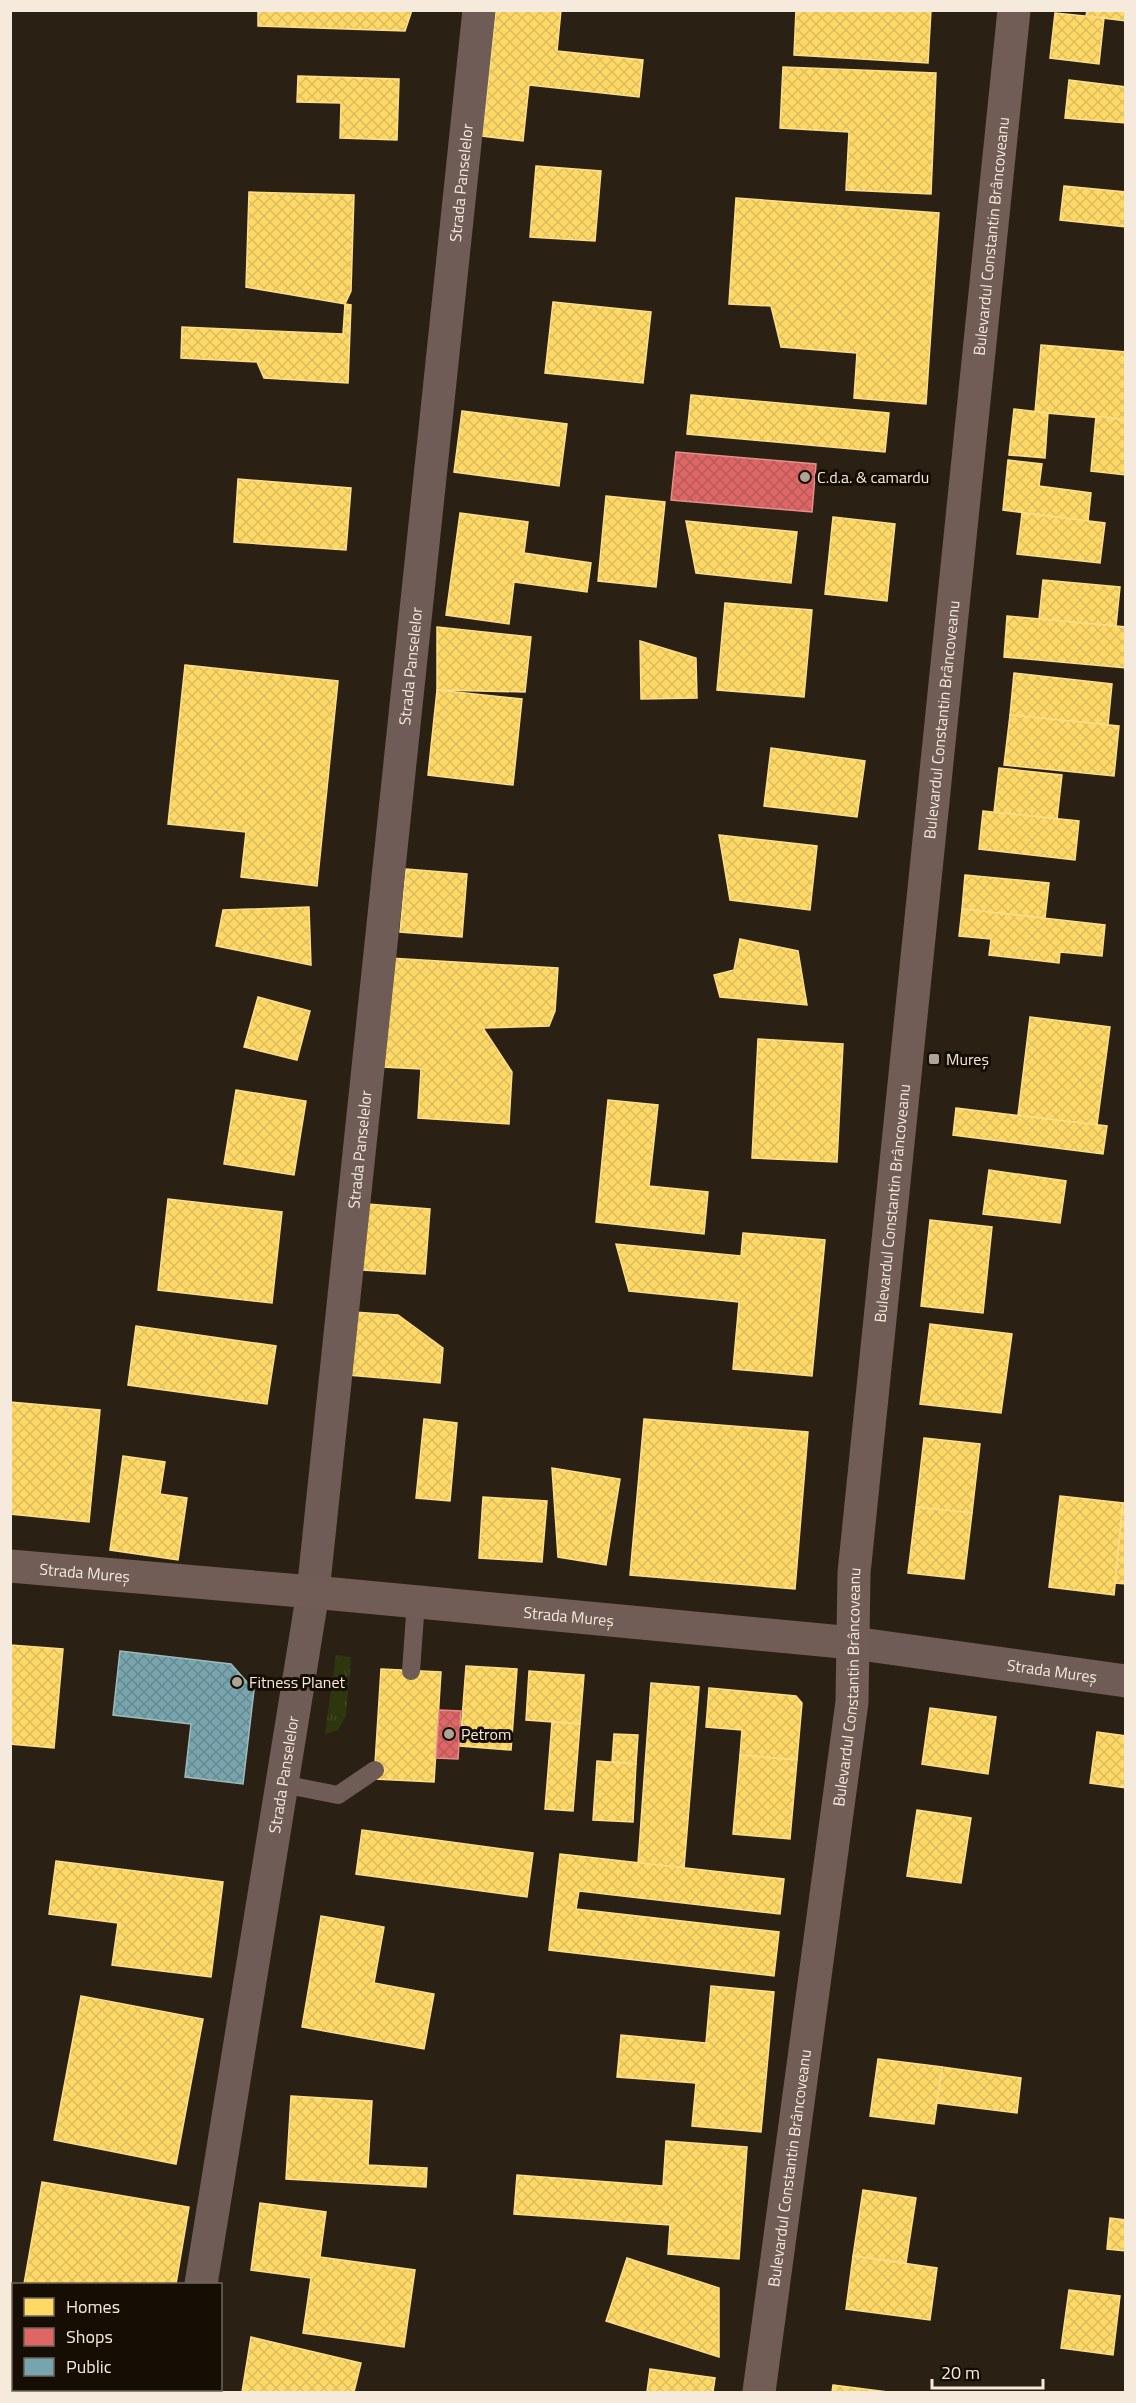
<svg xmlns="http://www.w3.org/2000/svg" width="1136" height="2403" viewBox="0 0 1136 2403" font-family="'Titillium Web',sans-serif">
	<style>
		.grass { fill: url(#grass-tufts) }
		.homes { fill: url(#homes-cross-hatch); stroke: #fcde89; stroke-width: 1.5 }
		.shops { fill: url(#shops-cross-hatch); stroke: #e68e89; stroke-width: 1.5 }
		.public { fill: url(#public-cross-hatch); stroke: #9cbabc; stroke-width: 1.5 }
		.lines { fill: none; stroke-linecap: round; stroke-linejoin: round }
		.lane { stroke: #6f5c56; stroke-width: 18 }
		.street { stroke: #6f5c56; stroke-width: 33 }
		.secondary { stroke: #715d55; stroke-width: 33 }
		.poi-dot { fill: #aea496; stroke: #160e05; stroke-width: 2 }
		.labels { text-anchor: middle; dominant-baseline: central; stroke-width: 6; stroke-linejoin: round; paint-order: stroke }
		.street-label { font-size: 16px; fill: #f5eadc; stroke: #160e05 }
		.poi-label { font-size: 16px; fill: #f5eadc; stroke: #160e05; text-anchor: start }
	</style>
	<defs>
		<pattern id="grass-tufts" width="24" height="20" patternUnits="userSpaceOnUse" patternTransform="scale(1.5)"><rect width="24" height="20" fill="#2d360d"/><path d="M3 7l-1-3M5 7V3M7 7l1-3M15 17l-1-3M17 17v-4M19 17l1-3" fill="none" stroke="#424a24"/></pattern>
		<pattern id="homes-cross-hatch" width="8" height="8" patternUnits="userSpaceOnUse" patternTransform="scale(1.5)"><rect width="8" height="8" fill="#ffd966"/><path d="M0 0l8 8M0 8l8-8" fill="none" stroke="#dbbc5f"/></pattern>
		<pattern id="shops-cross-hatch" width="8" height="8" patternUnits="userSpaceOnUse" patternTransform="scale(1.5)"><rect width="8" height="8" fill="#e06666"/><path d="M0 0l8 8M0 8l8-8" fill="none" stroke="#b35c5b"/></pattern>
		<pattern id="public-cross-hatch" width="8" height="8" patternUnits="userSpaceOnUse" patternTransform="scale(1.5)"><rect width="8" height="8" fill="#76a5af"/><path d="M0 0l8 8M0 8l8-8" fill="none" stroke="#69888e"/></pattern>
	</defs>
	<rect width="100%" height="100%" fill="#2a2114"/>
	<path class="grass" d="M336,1655L351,1657L346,1716L338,1730L325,1734Z"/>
	<g class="homes">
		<path d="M258,10H412L405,31L258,26Z"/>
		<path d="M496,10H561L557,51L643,60L639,97L529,85L523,141L482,136Z"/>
		<path d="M796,10H931L928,63L794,55Z"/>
		<path d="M1087,10H1126V21L1086,16Z"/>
		<path d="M1055,13L1104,18L1099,64L1050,58Z"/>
		<path d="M783,67L936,73L931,194L846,190L849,132L780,128Z"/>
		<path d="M298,76L399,79L397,140L340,138L341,103L297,102Z"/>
		<path d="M1069,80L1126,87V123L1065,118Z"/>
		<path d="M536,166L601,171L595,241L530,237Z"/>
		<path d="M1064,186L1126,192V227L1060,220Z"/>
		<path d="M249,192L354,195L351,291L345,304L246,287Z"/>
		<path d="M736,198L939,213L926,404L854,398L857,353L781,347L771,306L729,304Z"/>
		<path d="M553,302L651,312L643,383L545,373Z"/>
		<path d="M345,304L351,305L348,383L264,378L257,362L181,358L182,327L343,334Z"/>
		<path d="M1041,345L1126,352L1125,420L1035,412Z"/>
		<path d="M691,395L889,413L885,452L687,434Z"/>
		<path d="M1014,409L1048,413L1045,458L1009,455Z"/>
		<path d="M462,411L567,424L559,486L454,472Z"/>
		<path d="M1096,416L1126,420V475L1091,471Z"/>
		<path d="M1008,460L1042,464L1039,486L1091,493L1088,521L1003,510Z"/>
		<path d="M238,479L351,488L346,550L234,542Z"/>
		<path d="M606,496L665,502L656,587L598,581Z"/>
		<path d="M460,513L528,522L524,553L591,563L587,592L514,582L509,624L446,615Z"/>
		<path d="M1022,513L1105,523L1100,563L1017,554Z"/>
		<path d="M833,517L895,524L887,601L825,594Z"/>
		<path d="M686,521L797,532L791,583L696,573Z"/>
		<path d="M1043,580L1120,587L1116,626L1039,619Z"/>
		<path d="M725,603L812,610L804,697L717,690Z"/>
		<path d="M1007,616L1126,627V668L1004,657Z"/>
		<path d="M437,627L531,637L525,692L437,690Z"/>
		<path d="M640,641L696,658L697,698L641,699Z"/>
		<path d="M185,665L338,681L317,886L241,877L246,832L168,824Z"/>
		<path d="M1014,673L1112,684L1108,725L1010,715Z"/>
		<path d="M437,690L522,699L513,785L428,775Z"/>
		<path d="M1010,715L1119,726L1114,776L1004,765Z"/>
		<path d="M771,748L865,761L857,817L764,806Z"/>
		<path d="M999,768L1062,775L1057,819L994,812Z"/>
		<path d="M983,811L1079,821L1075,860L979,849Z"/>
		<path d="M719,835L817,846L810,910L730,900Z"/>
		<path d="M406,869L467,874L462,937L400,932Z"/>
		<path d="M965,875L1049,883L1045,918L962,909Z"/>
		<path d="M309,907L311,965L216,946L223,910Z"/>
		<path d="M962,909L1105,925L1102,956L1060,952L1059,963L989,955L991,939L959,936Z"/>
		<path d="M740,939L798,951L807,1005L720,997L714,975L734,970Z"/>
		<path d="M389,958L558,968L555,1011L549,1026L483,1028L512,1072L509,1124L418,1118L421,1069L382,1067Z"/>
		<path d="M258,997L310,1011L297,1060L244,1047Z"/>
		<path d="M1030,1017L1110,1027L1097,1125L1018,1115Z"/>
		<path d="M758,1039L843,1044L837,1162L752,1158Z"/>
		<path d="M236,1090L306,1101L294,1175L224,1164Z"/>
		<path d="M608,1100L658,1105L649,1186L708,1192L704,1234L596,1222Z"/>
		<path d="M956,1108L1107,1126L1103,1154L953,1135Z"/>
		<path d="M989,1170L1066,1181L1060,1223L983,1214Z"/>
		<path d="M168,1199L282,1212L272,1303L158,1290Z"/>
		<path d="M367,1204L430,1209L425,1274L362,1270Z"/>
		<path d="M930,1220L992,1227L983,1313L921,1306Z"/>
		<path d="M743,1233L825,1240L812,1376L733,1369L739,1302L629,1291L616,1244L741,1256Z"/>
		<path d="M353,1312L398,1315L443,1348L440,1383L348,1375Z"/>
		<path d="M930,1324L1012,1334L1001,1413L920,1404Z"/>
		<path d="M136,1326L276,1346L267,1404L128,1385Z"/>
		<path d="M10,1402L100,1410L89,1522L10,1514Z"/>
		<path d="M424,1419L457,1423L450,1501L416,1498Z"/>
		<path d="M644,1419L808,1432L795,1589L630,1575Z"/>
		<path d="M924,1438L980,1444L972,1513L916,1507Z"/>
		<path d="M123,1456L165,1462L160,1494L187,1498L178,1560L110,1550Z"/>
		<path d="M552,1468L620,1479L606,1565L558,1557Z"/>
		<path d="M1060,1496L1123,1503L1114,1595L1049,1587Z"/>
		<path d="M483,1497L547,1501L542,1562L479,1558Z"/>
		<path d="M1123,1503L1126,1504V1584L1115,1583Z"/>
		<path d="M916,1507L972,1513L964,1579L908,1573Z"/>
		<path d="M10,1645L63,1649L54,1748L10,1744Z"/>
		<path d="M466,1666L517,1669L511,1750L460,1746Z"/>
		<path d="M381,1669L441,1672L434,1782L374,1779Z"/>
		<path d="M529,1671L584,1675L580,1724L526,1720Z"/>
		<path d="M651,1683L699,1687L684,1868L638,1863Z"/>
		<path d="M709,1688L796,1696L802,1703L797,1760L740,1755L742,1730L706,1727Z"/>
		<path d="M930,1708L996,1717L988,1774L922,1764Z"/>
		<path d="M552,1722L580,1724L573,1811L545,1809Z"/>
		<path d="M1097,1732L1126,1736V1788L1090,1783Z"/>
		<path d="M614,1734L638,1735L636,1764L612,1762Z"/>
		<path d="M740,1755L797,1760L790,1839L733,1834Z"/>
		<path d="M597,1761L636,1764L633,1822L593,1820Z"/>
		<path d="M917,1810L971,1818L961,1883L907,1876Z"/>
		<path d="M362,1830L533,1853L527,1897L356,1874Z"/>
		<path d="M560,1854L784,1879L780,1914L579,1891L576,1909L779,1932L774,1976L549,1950Z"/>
		<path d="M56,1861L223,1882L211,1977L112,1965L118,1923L49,1914Z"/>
		<path d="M321,1916L384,1927L374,1983L434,1994L424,2049L302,2027Z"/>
		<path d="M711,1986L774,1992L761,2132L692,2126L696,2083L617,2077L621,2035L706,2043Z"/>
		<path d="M81,1996L203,2019L176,2164L54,2140Z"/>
		<path d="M878,2059L942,2067L934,2124L870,2116Z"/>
		<path d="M942,2067L1021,2078L1017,2113L937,2103Z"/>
		<path d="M291,2096L372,2101L368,2165L427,2168L426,2187L286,2179Z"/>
		<path d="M666,2141L747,2147L739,2259L668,2254L670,2225L514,2214L517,2175L663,2186Z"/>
		<path d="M42,2182L189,2207L176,2284H24Z"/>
		<path d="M863,2190L916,2198L906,2263L853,2256Z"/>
		<path d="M260,2203L326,2212L320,2257L415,2270L404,2347L303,2333L311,2278L251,2270Z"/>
		<path d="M1110,2218L1126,2220V2251L1107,2249Z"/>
		<path d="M853,2256L937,2268L930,2320L846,2309Z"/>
		<path d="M627,2258L719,2288V2357L606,2321Z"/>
		<path d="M1069,2290L1120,2296L1113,2355L1061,2348Z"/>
		<path d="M251,2337L361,2363L354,2392H242Z"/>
		<path d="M650,2369L715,2378L713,2392H647Z"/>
		<path d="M833,2385L888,2392H832Z"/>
	</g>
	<g class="shops">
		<path d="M676,452L816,464L812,512L671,500Z"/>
		<path d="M439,1710L461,1711L458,1759L436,1758Z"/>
	</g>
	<path class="public" d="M120,1651L231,1664L254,1690L243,1784L185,1777L191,1724L113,1715Z"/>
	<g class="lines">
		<g class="lane">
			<path d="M411,1671L416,1601"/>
			<path d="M282,1784L338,1795L375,1770"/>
		</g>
		<g class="street">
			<path id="s1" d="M853,1643L1126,1681"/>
			<path id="s2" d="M201,2284L313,1592L479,10"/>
			<path d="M183,2392L184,2390"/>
		</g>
		<g class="secondary">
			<path id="s3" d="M10,1566L313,1592L853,1643"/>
			<path id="s4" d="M759,2392L852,1702L854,1573L1014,10"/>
		</g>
	</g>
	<g class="poi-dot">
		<circle cx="805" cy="477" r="6"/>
		<rect x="928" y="1053" width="12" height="12" rx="3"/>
		<circle cx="237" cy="1682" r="6"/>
		<circle cx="449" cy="1734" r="6"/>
	</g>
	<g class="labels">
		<g class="street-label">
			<text stroke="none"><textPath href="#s2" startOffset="2118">Strada Panselelor</textPath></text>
			<text stroke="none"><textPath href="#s4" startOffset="2169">Bulevardul Constantin Brâncoveanu</textPath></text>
			<text stroke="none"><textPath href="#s2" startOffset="1632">Strada Panselelor</textPath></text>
			<text stroke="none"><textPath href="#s4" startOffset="1683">Bulevardul Constantin Brâncoveanu</textPath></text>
			<text stroke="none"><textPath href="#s2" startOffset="1146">Strada Panselelor</textPath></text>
			<text stroke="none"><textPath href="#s4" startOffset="1197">Bulevardul Constantin Brâncoveanu</textPath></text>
			<text stroke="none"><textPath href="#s3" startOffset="75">Strada Mureș</textPath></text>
			<text stroke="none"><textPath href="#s3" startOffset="561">Strada Mureș</textPath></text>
			<text stroke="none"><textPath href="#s1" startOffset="201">Strada Mureș</textPath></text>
			<text stroke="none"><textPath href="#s4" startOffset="711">Bulevardul Constantin Brâncoveanu</textPath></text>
			<text stroke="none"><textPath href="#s2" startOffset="516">Strada Panselelor</textPath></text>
			<text stroke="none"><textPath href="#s4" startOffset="226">Bulevardul Constantin Brâncoveanu</textPath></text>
		</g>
		<g class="poi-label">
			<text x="817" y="477">C.d.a. &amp; camardu</text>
			<text x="946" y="1059">Mureș</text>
			<text x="249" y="1682">Fitness Planet</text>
			<text x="461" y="1734">Petrom</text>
		</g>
	</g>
	<rect width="1136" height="2403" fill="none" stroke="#f5eadc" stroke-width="24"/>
	<rect x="12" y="2283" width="210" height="108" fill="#160e05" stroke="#6f665b" stroke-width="1.5"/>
	<rect x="24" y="2298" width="30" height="18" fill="#ffd966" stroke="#6f665b" stroke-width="1.5"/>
	<text x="66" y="2313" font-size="18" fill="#f5eadc">Homes</text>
	<rect x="24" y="2328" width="30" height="18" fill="#e06666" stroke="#6f665b" stroke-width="1.5"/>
	<text x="66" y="2343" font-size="18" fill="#f5eadc">Shops</text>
	<rect x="24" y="2358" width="30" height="18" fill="#76a5af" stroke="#6f665b" stroke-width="1.5"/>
	<text x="66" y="2373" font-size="18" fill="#f5eadc">Public</text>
	<path d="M932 2379v9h111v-9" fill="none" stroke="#f5eadc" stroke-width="3"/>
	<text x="941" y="2379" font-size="18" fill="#f5eadc" stroke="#160e05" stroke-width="4.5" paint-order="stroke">20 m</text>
</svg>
